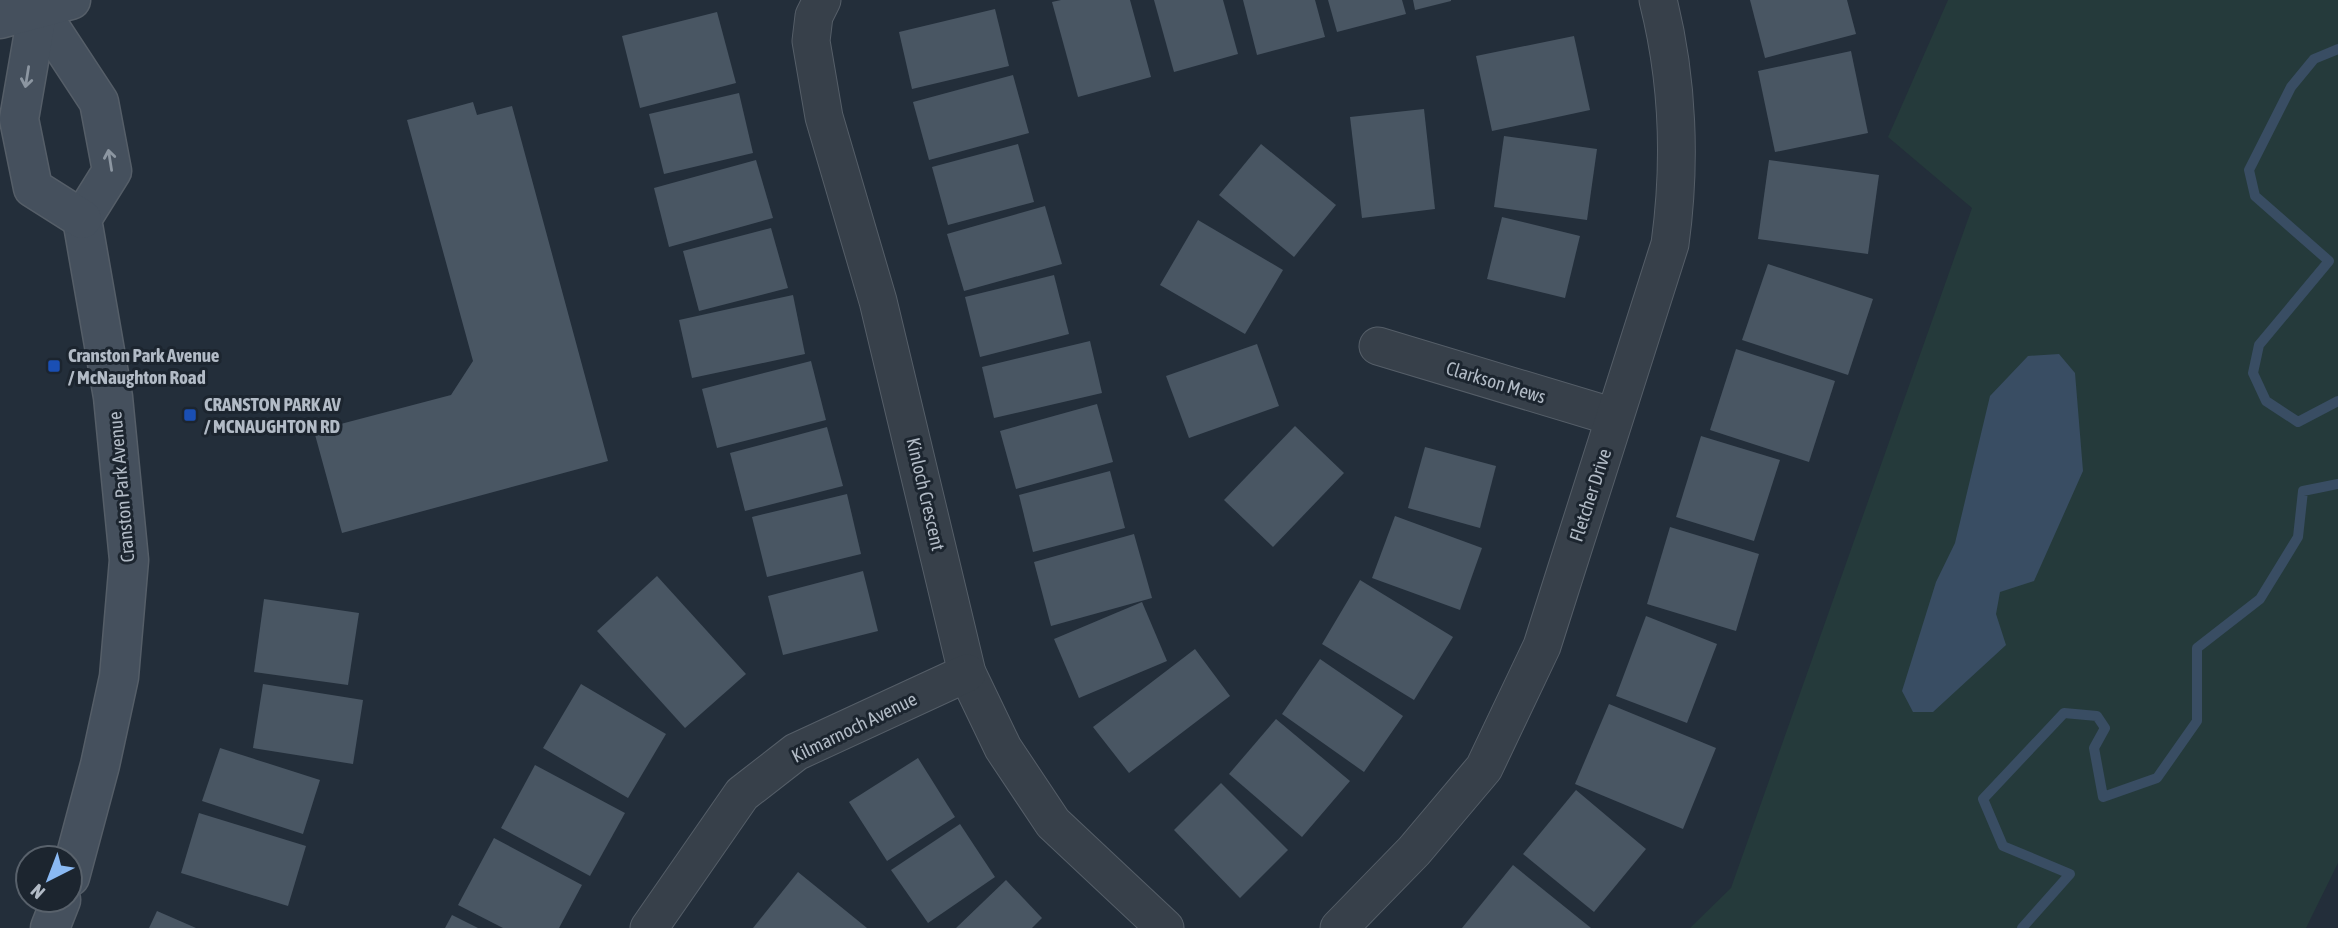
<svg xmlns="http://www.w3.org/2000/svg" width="2338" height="928" viewBox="0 0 2338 928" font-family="'Asap Condensed',sans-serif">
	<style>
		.green { fill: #253a3b }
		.water { fill: #394d63 }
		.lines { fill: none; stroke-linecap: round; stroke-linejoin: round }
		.stream { stroke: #394d63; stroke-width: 10 }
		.building { fill: #495663 }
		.street-casing { stroke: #555e68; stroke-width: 39 }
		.secondary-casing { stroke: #555e68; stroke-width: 41 }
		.street { stroke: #37404a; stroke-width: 37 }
		.secondary { stroke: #45505d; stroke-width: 38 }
		.oneway { stroke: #8c96a1 }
		.transit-dot { fill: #1a4fb4; stroke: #1c252f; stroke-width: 2.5 }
		.labels { text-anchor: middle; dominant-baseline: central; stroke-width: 6; stroke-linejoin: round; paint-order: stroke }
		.poi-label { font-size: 19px; font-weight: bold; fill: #b2bbc6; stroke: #1c252f; text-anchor: start }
		.street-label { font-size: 19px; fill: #b2bbc6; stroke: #1c252f }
	</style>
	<rect width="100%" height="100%" fill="#232e3a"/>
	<path class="green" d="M1948,0H2338V863L2306,928H1690L1731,888L1972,208L1888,137Z"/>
	<path class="water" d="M2059,354L2075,373L2083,471L2034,581L2000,592L1996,614L2006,645L1933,712H1913L1902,691L1936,582L1955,543L1990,396L2028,356Z"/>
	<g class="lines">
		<g class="stream">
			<path d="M2338,49L2314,59L2291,87L2249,170L2255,196L2329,261L2259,345L2253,373L2266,401L2298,422L2338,401"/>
			<path d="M2022,928L2070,874L2003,846L1983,799L2064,713L2097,716L2105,728L2094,748L2103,797L2157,778L2197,721V648L2260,599L2298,537L2303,491L2338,484"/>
		</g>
	</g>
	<g class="building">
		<path d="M1061,0H1130L1151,77L1078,97L1052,2Z"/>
		<path d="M1154,0H1223L1238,54L1174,72Z"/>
		<path d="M1243,0H1315L1325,37L1257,55Z"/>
		<path d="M1328,0H1402L1406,14L1337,32Z"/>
		<path d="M1413,0H1451V1L1415,10Z"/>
		<path d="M1750,0H1847L1856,34L1765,58Z"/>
		<path d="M995,9L1009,66L912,89L899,32Z"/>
		<path d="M717,12L736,83L640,108L622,36Z"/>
		<path d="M1574,36L1590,110L1492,131L1476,56Z"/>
		<path d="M1851,51L1868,133L1775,152L1758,71Z"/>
		<path d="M1013,75L1029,133L929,160L913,102Z"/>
		<path d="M739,93L753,153L664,174L649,114Z"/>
		<path d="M473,102L477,115L512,106L608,461L342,533L314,431L451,395L473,361L407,120Z"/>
		<path d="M1424,109L1435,209L1362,218L1350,117Z"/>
		<path d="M1504,136L1597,149L1587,220L1494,207Z"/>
		<path d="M1018,144L1034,202L948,225L932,167Z"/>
		<path d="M1261,144L1336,205L1294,257L1219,195Z"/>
		<path d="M756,160L773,218L669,247L654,188Z"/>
		<path d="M1769,160L1879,175L1868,254L1758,239Z"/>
		<path d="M1045,206L1062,264L964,291L947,234Z"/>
		<path d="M1502,217L1580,236L1565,298L1487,279Z"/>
		<path d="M1198,220L1283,270L1245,334L1160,285Z"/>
		<path d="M771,228L788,288L699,311L683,251Z"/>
		<path d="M1768,264L1873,299L1848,375L1742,340Z"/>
		<path d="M1054,275L1069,334L980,357L965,297Z"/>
		<path d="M793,295L805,354L692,378L679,320Z"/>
		<path d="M1090,341L1102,393L994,418L982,367Z"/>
		<path d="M1257,344L1279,406L1189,438L1166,376Z"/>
		<path d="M1736,349L1835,381L1809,462L1710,430Z"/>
		<path d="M811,361L826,420L717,448L702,389Z"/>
		<path d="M1097,404L1113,462L1016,489L1000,431Z"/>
		<path d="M1295,426L1344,473L1273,547L1224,500Z"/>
		<path d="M827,427L843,486L745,511L730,453Z"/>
		<path d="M1701,436L1780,460L1754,541L1676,517Z"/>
		<path d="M1425,447L1496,466L1480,528L1408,508Z"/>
		<path d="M1110,471L1125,528L1033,552L1019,495Z"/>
		<path d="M847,494L861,554L767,577L752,517Z"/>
		<path d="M1395,516L1482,548L1460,610L1372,578Z"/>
		<path d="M1670,527L1759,554L1736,631L1647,604Z"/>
		<path d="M1134,534L1152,598L1051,626L1034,562Z"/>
		<path d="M863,571L878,631L783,655L768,596Z"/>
		<path d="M657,576L746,674L685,728L597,631Z"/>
		<path d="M1360,580L1453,637L1414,700L1322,644Z"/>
		<path d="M264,599L359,613L348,685L254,672Z"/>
		<path d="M1142,602L1167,661L1079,698L1054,639Z"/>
		<path d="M1646,616L1717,644L1687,723L1616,696Z"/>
		<path d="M1195,649L1230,696L1129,773L1093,727Z"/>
		<path d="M1320,659L1403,716L1364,772L1282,714Z"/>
		<path d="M263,684L363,700L353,764L253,748Z"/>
		<path d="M581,684L666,734L628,798L543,748Z"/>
		<path d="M1609,704L1716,748L1683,829L1575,784Z"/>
		<path d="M1276,719L1350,781L1302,837L1229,774Z"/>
		<path d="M220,748L320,780L303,834L202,801Z"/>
		<path d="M918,758L955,817L887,861L849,802Z"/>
		<path d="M535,765L625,813L590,876L501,828Z"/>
		<path d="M1221,783L1288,850L1240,898L1174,830Z"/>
		<path d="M1576,790L1646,849L1594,912L1523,854Z"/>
		<path d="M199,813L306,846L288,906L181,873Z"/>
		<path d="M960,824L995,877L928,923L891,870Z"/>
		<path d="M494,838L582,885L559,928H503L458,905Z"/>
		<path d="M1513,865L1591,928H1462Z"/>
		<path d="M798,872L867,928H753Z"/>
		<path d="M1006,880L1042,918L1032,928H956Z"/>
		<path d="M157,911L196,928H149Z"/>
		<path d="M452,915L478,928H445Z"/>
	</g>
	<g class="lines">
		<defs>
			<g id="street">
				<path d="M822,0L814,16L811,41L824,117L878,301L967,673L1003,748L1053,823L1165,928"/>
				<path d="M1378,346L1614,417"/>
				<path d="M649,928L742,794L796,752L967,673"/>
				<path d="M1339,928L1414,851L1484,768L1542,646L1670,244C1681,164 1678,79 1658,0"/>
			</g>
			<g id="secondary">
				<path d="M38,9L99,102L112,171L82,219L113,397L129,560L119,677L100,765L70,877"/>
				<path d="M38,9L19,119L33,188L82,219"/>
				<path d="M0,19L71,0"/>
				<path d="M50,928L61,900"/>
			</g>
		</defs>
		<use href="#street" class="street-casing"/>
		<use href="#secondary" class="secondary-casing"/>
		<use href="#street" class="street"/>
		<use href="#secondary" class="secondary"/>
	</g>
	<defs><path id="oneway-shaft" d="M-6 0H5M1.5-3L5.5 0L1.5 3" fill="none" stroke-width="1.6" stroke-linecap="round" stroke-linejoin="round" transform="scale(1.75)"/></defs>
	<g class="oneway">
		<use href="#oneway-shaft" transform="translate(27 77) rotate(99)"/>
		<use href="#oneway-shaft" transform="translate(110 160) rotate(-99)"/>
	</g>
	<g class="transit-dot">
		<rect x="47" y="359" width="14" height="14" rx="3.5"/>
		<rect x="183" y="408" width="14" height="14" rx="3.5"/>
	</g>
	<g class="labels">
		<g class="poi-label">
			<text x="68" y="355">Cranston Park Avenue<tspan x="68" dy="22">/ McNaughton Road</tspan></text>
			<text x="204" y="404">CRANSTON PARK AV<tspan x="204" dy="22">/ MCNAUGHTON RD</tspan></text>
		</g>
		<g class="street-label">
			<text transform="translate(1496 382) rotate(17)">Clarkson Mews</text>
			<text transform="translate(121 487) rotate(-95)">Cranston Park Avenue</text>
			<text transform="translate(926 494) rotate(77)">Kinloch Crescent</text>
			<text transform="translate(1590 495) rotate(-72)">Fletcher Drive</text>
			<text transform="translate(854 727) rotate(-26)">Kilmarnoch Avenue</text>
		</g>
	</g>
	<g transform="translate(49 879) rotate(222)"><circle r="33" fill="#1c252f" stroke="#58616b" stroke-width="2"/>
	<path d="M0-5L12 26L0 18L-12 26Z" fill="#8ab9f3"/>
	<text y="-10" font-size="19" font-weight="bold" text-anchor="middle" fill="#b2bbc6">N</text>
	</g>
</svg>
